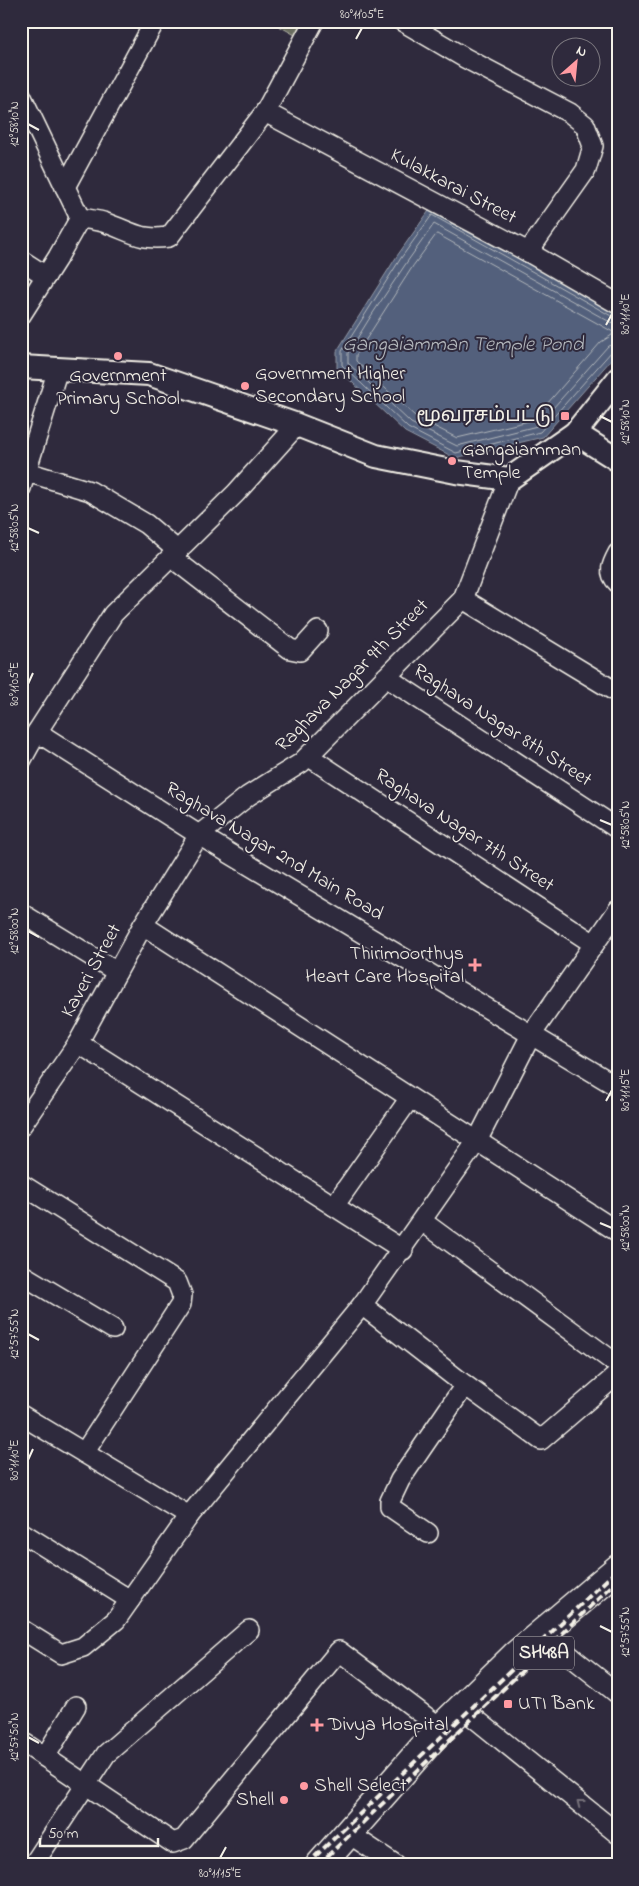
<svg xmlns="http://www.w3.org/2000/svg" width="639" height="1886" viewBox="0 0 639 1886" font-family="'Indie Flower','Noto Sans Tamil',sans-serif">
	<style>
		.green { fill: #696c5e; stroke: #aeaea3 }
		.water { fill: #52607b; stroke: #939aa7 }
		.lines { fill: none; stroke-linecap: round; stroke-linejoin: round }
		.shore { stroke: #b3b7bc; stroke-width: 1 }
		.minor-casing { stroke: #f4f1e8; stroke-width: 22 }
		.tertiary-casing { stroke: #f4f1e8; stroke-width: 26 }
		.primary-casing { stroke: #f4f1e8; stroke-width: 31 }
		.minor { stroke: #2f2a3d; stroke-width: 19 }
		.tertiary { stroke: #2f2a3d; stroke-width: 22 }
		.primary { stroke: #2f2a3d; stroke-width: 28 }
		.rail { stroke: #f4f1e8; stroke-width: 4; stroke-dasharray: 8 4; stroke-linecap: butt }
		.oneway { stroke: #747079 }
		.ticks { fill: none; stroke: #f4f1e8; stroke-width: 2 }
		.poi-dot { fill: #ff9aa2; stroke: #2f2a3d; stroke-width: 2 }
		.labels { text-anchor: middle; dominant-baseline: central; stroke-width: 4; stroke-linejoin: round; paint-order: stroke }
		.shield { fill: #2f2a3d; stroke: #b9b5b5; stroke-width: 1 }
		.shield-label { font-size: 19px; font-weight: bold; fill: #f4f1e8 }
		.street-label { font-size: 20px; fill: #f4f1e8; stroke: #2f2a3d }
		.poi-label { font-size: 20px; fill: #f4f1e8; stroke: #2f2a3d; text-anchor: start }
		.water-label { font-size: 21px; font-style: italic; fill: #b3b7bc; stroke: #2f2a3d }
		.neatline { fill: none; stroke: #f4f1e8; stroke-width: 2 }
		.ticks-label { font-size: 12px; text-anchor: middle; fill: #f4f1e8 }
	</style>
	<rect width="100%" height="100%" fill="#2f2a3d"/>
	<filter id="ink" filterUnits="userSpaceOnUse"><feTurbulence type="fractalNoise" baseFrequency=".02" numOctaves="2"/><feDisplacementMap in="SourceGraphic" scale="10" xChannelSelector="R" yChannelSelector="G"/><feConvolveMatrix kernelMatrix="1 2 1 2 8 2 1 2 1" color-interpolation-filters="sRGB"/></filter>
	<g filter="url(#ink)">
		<path class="green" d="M270,21H303L295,35Z"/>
		<path class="water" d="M431,208L618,314V352L543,437L455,458L405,432L337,368V351L397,256Z"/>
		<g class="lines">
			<g class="shore">
				<path d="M437,234L613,332L612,335L601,342L533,420L457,438L416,417L356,361V355L413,266Z"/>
				<path d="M618,318L613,317L432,215L401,258L342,351V365L408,428L456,453L540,432L612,351L618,349"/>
				<path d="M618,324L610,322L434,224L407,262L371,316L348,353V363L411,423L457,446L537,426L608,346L618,343"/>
			</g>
			<defs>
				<g id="minor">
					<path d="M402,21L465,58L570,113L585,125L593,146L586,170L528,252"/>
					<path d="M21,95L80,218"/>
					<path d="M265,112L528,252L618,304"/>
					<path d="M65,187L155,21"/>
					<path d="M21,260L46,276"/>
					<path d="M21,315L58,257L80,218C87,219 96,220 103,222C131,231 138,241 169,237L265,112L314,21"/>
					<path d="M27,472L90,491L146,524L178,551"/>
					<path d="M21,488L58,369"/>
					<path d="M618,553C612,564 607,573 618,583"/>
					<path d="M171,557L290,649L300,651L318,631"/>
					<path d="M463,599L618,693"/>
					<path d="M386,677L618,829"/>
					<path d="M37,732L199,835L618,1087"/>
					<path d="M308,756L594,944"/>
					<path d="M21,761L37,732L113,614L236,493L297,425"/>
					<path d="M21,913L117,972"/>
					<path d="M143,925L618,1232"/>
					<path d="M78,1043L403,1250"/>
					<path d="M21,1126L78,1043L143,925L199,835L248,796L301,763L463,599L509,479"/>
					<path d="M21,1184L177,1282L182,1295L181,1304L84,1453"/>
					<path d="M334,1206L410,1098"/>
					<path d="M422,1221L618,1365"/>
					<path d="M21,1274L113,1329"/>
					<path d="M362,1305L465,1385L541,1440L618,1374"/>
					<path d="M21,1415L189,1516"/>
					<path d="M21,1532L130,1600"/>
					<path d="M428,1533L390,1507V1501L400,1480L465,1385"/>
					<path d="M21,1629L61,1654L83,1647L116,1620L189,1516L362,1305L477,1141L531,1035L618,910"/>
					<path d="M554,1643L618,1694"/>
					<path d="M462,1708L618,1834"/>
					<path d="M21,1741L173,1843L184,1839L339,1651L441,1728"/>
					<path d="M45,1757L76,1706"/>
					<path d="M357,1839L396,1865"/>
					<path d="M33,1865L106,1754L249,1630"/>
				</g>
				<g id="tertiary">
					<path d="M21,367L149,374L297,425L376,456L456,472L509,479L575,433L618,379"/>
					<path d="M575,433L618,460"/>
				</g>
				<path id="primary" d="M320,1865L441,1728L515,1656L618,1569"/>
			</defs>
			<use href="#minor" class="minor-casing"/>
			<use href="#tertiary" class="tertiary-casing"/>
			<use href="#primary" class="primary-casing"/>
			<use href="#minor" class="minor"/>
			<use href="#tertiary" class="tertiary"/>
			<use href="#primary" class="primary"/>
			<g class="rail">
				<path d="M306,1865L618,1569"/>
				<path d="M318,1865L618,1580"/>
			</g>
		</g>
		<defs><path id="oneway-chevron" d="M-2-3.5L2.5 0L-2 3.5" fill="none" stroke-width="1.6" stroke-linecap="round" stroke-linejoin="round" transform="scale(1.25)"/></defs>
		<use class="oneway" href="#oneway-chevron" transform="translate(580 1803) rotate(-142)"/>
	</g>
	<path class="ticks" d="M356,39L362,28M28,124L39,130M606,325L612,314M600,416L612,422M28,528L39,533M28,684L33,673M600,820L612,825M28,931L39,937M606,1101L612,1090M600,1223L612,1228M28,1334L39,1340M28,1460L33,1449M600,1626L612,1632M28,1737L39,1743M220,1858L226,1847"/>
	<g class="poi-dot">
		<circle cx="118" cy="356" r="5"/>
		<circle cx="245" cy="386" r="5"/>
		<rect x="560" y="411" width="10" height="10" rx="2.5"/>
		<circle cx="452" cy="461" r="5"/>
		<path d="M472.5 957.5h5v5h5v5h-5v5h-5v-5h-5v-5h5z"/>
		<rect x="503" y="1699" width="10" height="10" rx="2.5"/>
		<path d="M314.5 1717.5h5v5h5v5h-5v5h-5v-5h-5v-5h5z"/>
		<circle cx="304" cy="1786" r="5"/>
		<circle cx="284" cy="1800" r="5"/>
	</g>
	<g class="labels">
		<rect class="shield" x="514" y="1636.5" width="60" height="33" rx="4"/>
		<g class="shield-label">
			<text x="544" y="1653">SH48A</text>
		</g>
		<g class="street-label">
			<text transform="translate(453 187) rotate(28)">Kulakkarai Street</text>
			<text transform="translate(353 676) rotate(-45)">Raghava Nagar 9th Street</text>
			<text transform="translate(502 726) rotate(33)">Raghava Nagar 8th Street</text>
			<text transform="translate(464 831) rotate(33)">Raghava Nagar 7th Street</text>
			<text transform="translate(274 852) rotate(31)">Raghava Nagar 2nd Main Road</text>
			<text transform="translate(92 971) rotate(-61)">Kaveri Street</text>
		</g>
		<g class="poi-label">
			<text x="255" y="374">Government Higher<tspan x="255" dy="23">Secondary School</tspan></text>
			<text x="118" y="376" text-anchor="middle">Government<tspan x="118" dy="23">Primary School</tspan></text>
			<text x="555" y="416" text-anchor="end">மூவரசம்பட்டு</text>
			<text x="462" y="450">Gangaiamman<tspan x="462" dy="23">Temple</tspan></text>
			<text x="464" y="954" text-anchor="end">Thirimoorthys<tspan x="464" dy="23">Heart Care Hospital</tspan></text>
			<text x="518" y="1704">UTI Bank</text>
			<text x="328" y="1725">Divya Hospital</text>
			<text x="314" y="1786">Shell Select</text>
			<text x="274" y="1800" text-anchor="end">Shell</text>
		</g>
		<g class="water-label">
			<text x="463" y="345">Gangaiamman Temple Pond</text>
		</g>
	</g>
	<rect width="639" height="1886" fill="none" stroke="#2f2a3d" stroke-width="55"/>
	<g transform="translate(576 62) rotate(27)"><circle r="24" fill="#2f2a3d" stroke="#7e7a81"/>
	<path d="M0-4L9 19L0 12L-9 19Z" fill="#ff9aa2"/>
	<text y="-8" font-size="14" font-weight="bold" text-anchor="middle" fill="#f4f1e8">N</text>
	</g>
	<path d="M40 1838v8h118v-8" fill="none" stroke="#f4f1e8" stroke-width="2.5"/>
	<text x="48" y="1838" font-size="15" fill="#f4f1e8" stroke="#2f2a3d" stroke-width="4" paint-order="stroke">50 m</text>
	<rect x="28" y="28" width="584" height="1830" class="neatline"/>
	<g class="ticks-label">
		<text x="362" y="18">80°11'05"E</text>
		<text transform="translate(14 124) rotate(-90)" y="4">12°58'10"N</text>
		<text transform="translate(625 314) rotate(-90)" y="4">80°11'10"E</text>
		<text transform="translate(625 422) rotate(-90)" y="4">12°58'10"N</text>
		<text transform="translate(14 528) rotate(-90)" y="4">12°58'05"N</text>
		<text transform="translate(14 684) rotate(-90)" y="4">80°11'05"E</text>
		<text transform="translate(625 825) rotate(-90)" y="4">12°58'05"N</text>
		<text transform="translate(14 931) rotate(-90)" y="4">12°58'00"N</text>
		<text transform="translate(625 1090) rotate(-90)" y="4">80°11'15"E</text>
		<text transform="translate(625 1228) rotate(-90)" y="4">12°58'00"N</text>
		<text transform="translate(14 1334) rotate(-90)" y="4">12°57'55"N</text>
		<text transform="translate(14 1460) rotate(-90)" y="4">80°11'10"E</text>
		<text transform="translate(625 1632) rotate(-90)" y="4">12°57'55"N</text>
		<text transform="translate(14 1737) rotate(-90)" y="4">12°57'50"N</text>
		<text x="220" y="1877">80°11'15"E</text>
	</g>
</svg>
